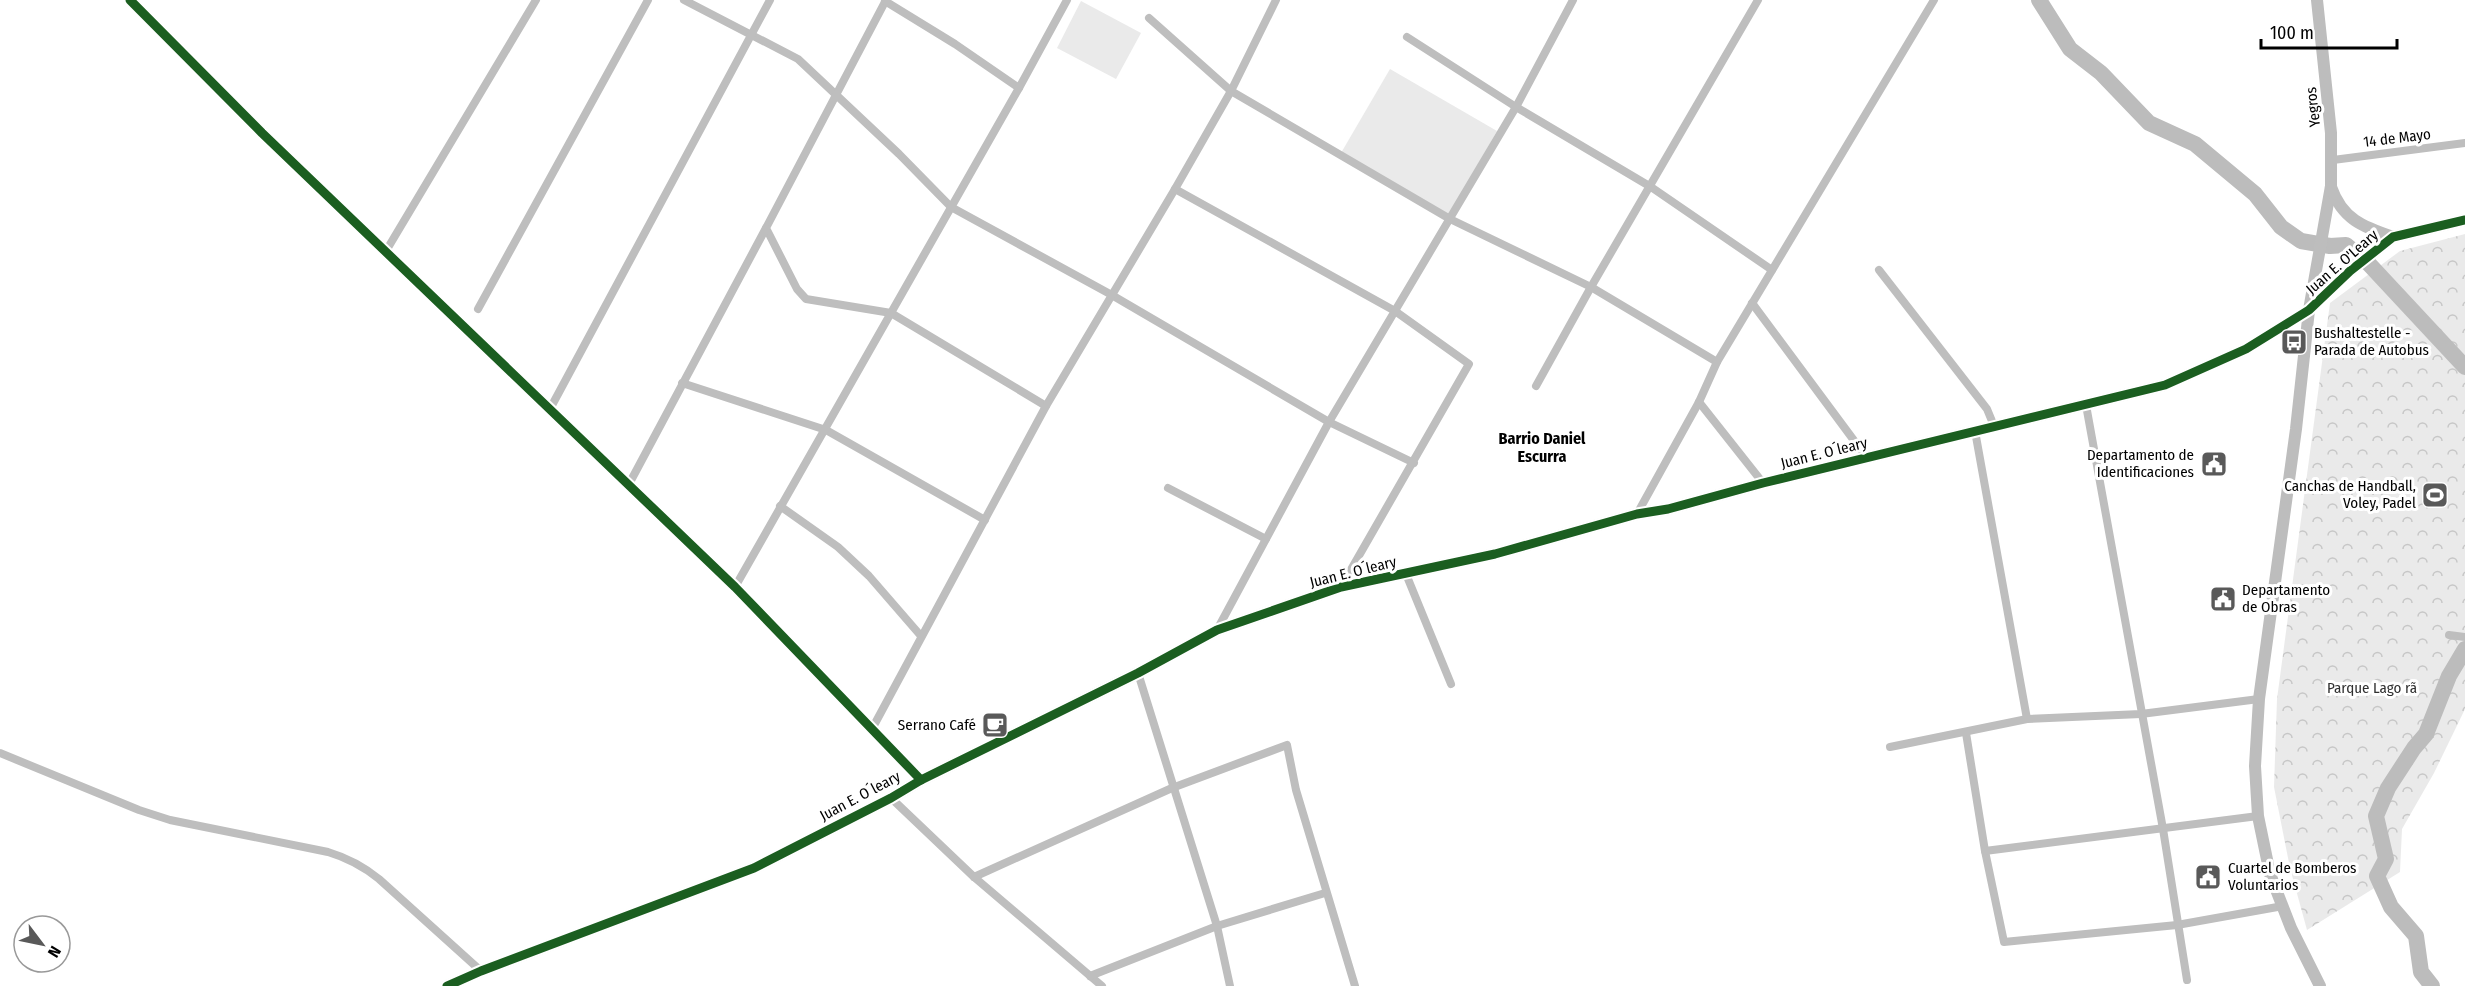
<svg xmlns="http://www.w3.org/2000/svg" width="2465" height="986" viewBox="0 0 2465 986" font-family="'Fira Sans Condensed',sans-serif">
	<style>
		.grass { fill: #eaeaea }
		.park { fill: url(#park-crowns) }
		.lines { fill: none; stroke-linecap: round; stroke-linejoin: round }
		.river { stroke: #bcbcbc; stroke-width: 16 }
		.street { stroke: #bebebe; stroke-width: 8 }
		.secondary { stroke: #c2c2c2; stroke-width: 12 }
		.primary { stroke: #bdbdbd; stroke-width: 12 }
		.cycleway-casing { stroke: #fff; stroke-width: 13 }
		.cycleway { stroke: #1b5e20; stroke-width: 9 }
		.labels { text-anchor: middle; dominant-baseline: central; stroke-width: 6; stroke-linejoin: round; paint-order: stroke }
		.street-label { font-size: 15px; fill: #000; stroke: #fff }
		.poi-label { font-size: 15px; fill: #000; stroke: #fff; text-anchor: start }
		.park-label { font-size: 15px; fill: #303030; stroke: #fff }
		.neighbourhood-label { font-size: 16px; font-weight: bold; fill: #000; stroke: #fff }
	</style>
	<defs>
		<pattern id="park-crowns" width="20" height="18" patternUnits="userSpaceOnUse" patternTransform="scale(1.5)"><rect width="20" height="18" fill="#eaeaea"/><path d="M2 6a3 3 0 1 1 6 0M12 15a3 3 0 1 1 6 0" fill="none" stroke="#c7c7c7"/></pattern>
	</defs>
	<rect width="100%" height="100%" fill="#fff"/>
	<g class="grass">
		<path d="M1081,1L1141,33L1116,79L1057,48Z"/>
		<path d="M1390,69L1497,131L1449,215L1341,153Z"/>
	</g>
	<path class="park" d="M2465,234V709L2434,773L2402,829L2400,872L2307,930L2290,868L2274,787L2277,699L2330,303L2400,251Z"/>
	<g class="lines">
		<g class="river">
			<path d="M2039,0L2070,49L2101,73L2149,123L2195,144L2255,194L2281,227L2301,241L2330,246L2346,245L2369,264L2465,367"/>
			<path d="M2432,986L2421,972L2416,936L2391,907L2377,876L2386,859L2376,816L2388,788L2414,748L2426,734L2449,676L2465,649"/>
		</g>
		<g class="street">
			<path d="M130,0L262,133L735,587L921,780"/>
			<path d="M684,0L798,59L899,154L951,207L1110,294L1329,422L1414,463"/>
			<path d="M886,0L766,228L797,289L806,299L891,313L1046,406"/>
			<path d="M885,1L955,44L1019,88"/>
			<path d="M1149,18L1231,91L1450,219L1591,287L1717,362"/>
			<path d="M1407,37L1516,107L1651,187L1772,270"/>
			<path d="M2333,160L2465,143"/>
			<path d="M1175,189L1395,311L1469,364L1341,587"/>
			<path d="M386,251L536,0"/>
			<path d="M1879,270L1987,409L1994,426"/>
			<path d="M1752,303L1867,458"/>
			<path d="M478,309L648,0"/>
			<path d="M682,383L826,430L985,520"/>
			<path d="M1536,386L1591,287L1758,0"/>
			<path d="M1699,402L1763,483"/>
			<path d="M2086,405L2163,829L2187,980"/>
			<path d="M550,409L770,0"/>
			<path d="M1975,431L2027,719"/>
			<path d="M628,486L766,228"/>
			<path d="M1168,488L1266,539"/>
			<path d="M780,506L838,547L869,576L921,636"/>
			<path d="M1637,514L1699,402L1717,362L1934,0"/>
			<path d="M1406,574L1451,684"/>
			<path d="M735,587L1019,88L1067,0"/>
			<path d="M1217,630L1329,422L1516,107L1573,0"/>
			<path d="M2449,635L2465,637"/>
			<path d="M1138,673L1217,926L1230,986"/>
			<path d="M872,729L1046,406L1175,189L1231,91L1276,0"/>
			<path d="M1966,733L1985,851L2004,942L2177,925L2283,906"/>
			<path d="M1890,747L2027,719L2141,714L2259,699"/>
			<path d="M0,753L139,810L170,820L328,852C348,858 363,866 379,879L481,971"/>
			<path d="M891,798L974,877L1102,986"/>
			<path d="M1985,851L2258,816"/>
			<path d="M974,877L1172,788L1287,745L1296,790L1355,986"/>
			<path d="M1090,976L1217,926L1325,893"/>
		</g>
		<path class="secondary" d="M447,986L481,971L754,868L891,798L921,780L1138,673L1217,630L1341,587L1495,554L1637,514L1668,509L1763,483L2165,385L2246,349L2309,310L2350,271L2393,237L2465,220"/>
		<g class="primary">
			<path d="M2317,0L2331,133V186L2309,310L2296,429L2259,699L2255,766L2258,816L2270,874L2291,928L2320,986"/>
			<path d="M2331,187C2342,219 2363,227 2393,237"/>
		</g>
		<defs>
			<g id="cycleway">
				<path d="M130,0L262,133L735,587L921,780"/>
				<path d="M447,986L481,971L754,868L891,798L921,780L1138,673L1217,630L1341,587L1495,554L1637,514L1668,509L1763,483L2165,385L2246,349L2309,310L2350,271L2393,237L2465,220"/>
			</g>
		</defs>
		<use href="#cycleway" class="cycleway-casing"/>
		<use href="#cycleway" class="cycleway"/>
	</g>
	<defs>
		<symbol id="bus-square" viewBox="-11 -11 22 22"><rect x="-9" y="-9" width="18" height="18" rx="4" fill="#595959" stroke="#fff"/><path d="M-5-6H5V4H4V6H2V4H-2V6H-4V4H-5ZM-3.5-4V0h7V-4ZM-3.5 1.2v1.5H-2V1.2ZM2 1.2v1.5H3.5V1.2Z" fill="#fff"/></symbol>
		<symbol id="civic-square" viewBox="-11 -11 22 22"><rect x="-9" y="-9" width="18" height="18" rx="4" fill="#595959" stroke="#fff"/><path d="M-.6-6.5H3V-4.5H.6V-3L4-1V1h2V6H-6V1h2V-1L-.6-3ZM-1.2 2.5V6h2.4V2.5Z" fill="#fff"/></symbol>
		<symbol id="stadium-square" viewBox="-11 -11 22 22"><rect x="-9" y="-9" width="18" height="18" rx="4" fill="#595959" stroke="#fff"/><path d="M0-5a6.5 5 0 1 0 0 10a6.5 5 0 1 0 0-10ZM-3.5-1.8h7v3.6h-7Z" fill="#fff"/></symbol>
		<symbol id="cafe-square" viewBox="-11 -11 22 22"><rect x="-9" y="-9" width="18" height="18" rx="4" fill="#595959" stroke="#fff"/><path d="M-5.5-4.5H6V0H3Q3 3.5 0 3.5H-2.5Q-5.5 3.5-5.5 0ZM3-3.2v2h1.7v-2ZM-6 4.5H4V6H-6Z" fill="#fff"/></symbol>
	</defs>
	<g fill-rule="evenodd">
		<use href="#bus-square" x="2279" y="327" width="30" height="30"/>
		<use href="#civic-square" x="2199" y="449" width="30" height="30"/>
		<use href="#stadium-square" x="2420" y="480" width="30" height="30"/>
		<use href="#civic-square" x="2208" y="584" width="30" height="30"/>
		<use href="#cafe-square" x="980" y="710" width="30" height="30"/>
		<use href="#civic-square" x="2193" y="862" width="30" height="30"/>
	</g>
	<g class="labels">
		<g class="street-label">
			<text transform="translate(2313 107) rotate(-96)">Yegros</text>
			<text transform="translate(2397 138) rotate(-7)">14 de Mayo</text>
			<text transform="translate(2342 262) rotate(-41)">Juan E. O'Leary</text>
			<text transform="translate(1824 453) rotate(-14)">Juan E. O´leary</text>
			<text transform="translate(1353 572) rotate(-14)">Juan E. O´leary</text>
			<text transform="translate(860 796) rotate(-28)">Juan E. O´leary</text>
		</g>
		<g class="poi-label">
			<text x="2314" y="333">Bushaltestelle -<tspan x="2314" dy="17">Parada de Autobus</tspan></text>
			<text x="2194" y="455" text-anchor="end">Departamento de<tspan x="2194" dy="17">Identificaciones</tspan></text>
			<text x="2416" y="486" text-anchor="end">Canchas de Handball,<tspan x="2416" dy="17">Voley, Padel</tspan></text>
			<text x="2242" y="590">Departamento<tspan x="2242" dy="17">de Obras</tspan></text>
			<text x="976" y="725" text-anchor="end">Serrano Café</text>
			<text x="2228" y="868">Cuartel de Bomberos<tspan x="2228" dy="17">Voluntarios</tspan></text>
		</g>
		<g class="park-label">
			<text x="2372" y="688">Parque Lago rã</text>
		</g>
		<g class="neighbourhood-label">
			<text x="1542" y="438">Barrio Daniel<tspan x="1542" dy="18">Escurra</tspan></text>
		</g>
	</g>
	<g transform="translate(42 944) rotate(122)"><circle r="28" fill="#ffffff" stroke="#999999" stroke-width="1.5"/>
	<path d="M0-4.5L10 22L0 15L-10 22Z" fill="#595959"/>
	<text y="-9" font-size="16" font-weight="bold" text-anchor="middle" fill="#000000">N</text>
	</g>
	<path d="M2261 39v9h136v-9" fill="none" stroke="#000000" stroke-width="3"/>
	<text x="2270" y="39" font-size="18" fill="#000000" stroke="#ffffff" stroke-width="4.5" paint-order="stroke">100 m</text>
</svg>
